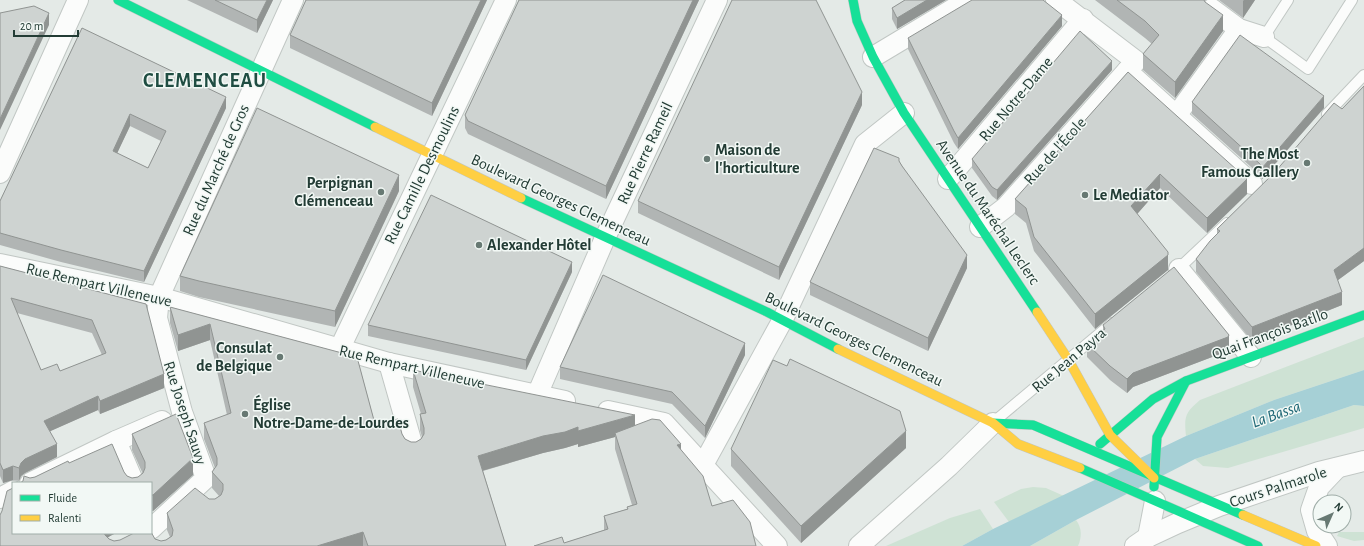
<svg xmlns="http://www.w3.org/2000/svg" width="1364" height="546" viewBox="0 0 1364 546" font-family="'Alegreya Sans',sans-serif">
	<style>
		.green { fill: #cee2d4 }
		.water { fill: #a6d0d6 }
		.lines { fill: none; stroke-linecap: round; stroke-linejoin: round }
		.lane-casing { stroke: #c1c7c4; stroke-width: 12 }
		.street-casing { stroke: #c1c7c4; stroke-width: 22 }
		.fast-casing { stroke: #c0c7c4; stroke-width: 10 }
		.slow-casing { stroke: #c0c7c4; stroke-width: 10 }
		.lane { stroke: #fbfcfb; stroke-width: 10 }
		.street { stroke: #fbfcfb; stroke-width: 20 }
		.fast { stroke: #16e098; stroke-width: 9 }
		.slow { stroke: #ffcf43; stroke-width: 9 }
		.wall { fill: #b1b5b4; fill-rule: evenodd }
		.shaded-wall { fill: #909492 }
		.building { fill: #ced3d1; stroke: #909492; fill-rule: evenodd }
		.poi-dot { fill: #677973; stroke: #f2f8f5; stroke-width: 1.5 }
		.labels { text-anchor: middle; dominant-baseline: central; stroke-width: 3; stroke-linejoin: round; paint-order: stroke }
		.street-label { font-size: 16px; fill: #233c35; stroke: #f2f8f5 }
		.poi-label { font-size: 16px; font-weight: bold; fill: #233c35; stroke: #f2f8f5; text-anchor: start }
		.water-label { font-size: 17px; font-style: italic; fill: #1f6876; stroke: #f2f8f5 }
		.district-label { font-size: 20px; font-weight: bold; letter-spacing: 1px; fill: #1f4d42; stroke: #f2f8f5 }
	</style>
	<rect width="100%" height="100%" fill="#e4eae7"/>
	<g class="green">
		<path d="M1364,337V370L1274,400L1186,436C1184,416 1185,413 1200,400Z"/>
		<path d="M1354,405L1364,406V428L1228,468L1203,466L1195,459Z"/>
		<path d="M1033,487L1046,488L1064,496L1009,522L994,502L1021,489Z"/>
		<path d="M980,509L993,529L962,546H886L950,518Z"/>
		<path d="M1076,520C1082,528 1082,537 1078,546H1030Z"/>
		<path d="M1339,532H1364V540L1354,541L1337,536Z"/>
	</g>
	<path class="water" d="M1364,370V406L1354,405L1195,459L1076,520L1030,546H962L993,529L1186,436L1274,400Z"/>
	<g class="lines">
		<defs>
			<g id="lane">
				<path d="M1288,0L1264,37L1308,69L1352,0"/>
				<path d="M1327,114L1364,75"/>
				<path d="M1176,271L1227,223"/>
				<path d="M996,420L1112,323"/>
			</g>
			<g id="street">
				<path d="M1056,0L1136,61L1127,71L1252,184"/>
				<path d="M1212,9L1239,29L1264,37"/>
				<path d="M873,57L968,0"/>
				<path d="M1176,116L1239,29"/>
				<path d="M0,173L78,0"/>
				<path d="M948,179L1083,19"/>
				<path d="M980,227L1006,207L1127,71"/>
				<path d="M0,264L159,297L389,363L565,401"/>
				<path d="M1179,269L1251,357"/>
				<path d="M339,350L506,0"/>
				<path d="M389,363L413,447"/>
				<path d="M537,395L605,238L717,0"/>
				<path d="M608,411L664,423L777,546"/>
				<path d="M116,441L134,483"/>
				<path d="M703,465L782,321L865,144L904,113"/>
				<path d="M30,483L116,441L162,421"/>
				<path d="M0,498L13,491"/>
				<path d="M151,529L206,478L182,412L157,318L159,297L293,0"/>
				<path d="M1148,537L1155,501"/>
				<path d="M859,546L949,466L993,423"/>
				<path d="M1135,546L1148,537L1178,523L1219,506L1319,472L1364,461"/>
				<path d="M1327,546L1317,531L1311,510L1319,487L1337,468"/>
			</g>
			<g id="fast">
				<path d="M118,0L375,127"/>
				<path d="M853,0L857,21L873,57L904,113L1037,312"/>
				<path d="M521,198L767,312L838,349"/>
				<path d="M993,423L1033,425L1243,515"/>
				<path d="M1100,444L1153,399L1186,381L1364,315"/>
				<path d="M1080,468L1258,546"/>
				<path d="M1154,487L1157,437L1186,381"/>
			</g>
			<g id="slow">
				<path d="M375,127L521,198"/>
				<path d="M1037,312L1068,359L1110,435L1154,478"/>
				<path d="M838,349L993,423L1018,444L1080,468"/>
				<path d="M1243,515L1316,546"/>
			</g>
		</defs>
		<use href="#lane" class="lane-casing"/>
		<use href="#street" class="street-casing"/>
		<use href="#fast" class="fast-casing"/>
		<use href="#slow" class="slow-casing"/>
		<use href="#lane" class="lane"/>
		<use href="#street" class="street"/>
		<use href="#fast" class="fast"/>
		<use href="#slow" class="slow"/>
	</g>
	<g class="wall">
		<path d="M187,0H273L257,33Z"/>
		<path d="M306,0H487L432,116L290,48V35Z"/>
		<path d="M519,0H699L606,199L468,134L465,128V115Z"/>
		<path d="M905,0H946L897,29L892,19V8Z"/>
		<path d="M1095,0H1206L1204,1L1223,31L1175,98L1143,70V54L1152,44L1145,38Z"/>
		<path d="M1219,0H1255L1243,18Z"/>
		<path d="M1062,26L958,149L954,143L908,49V38Z"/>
		<path d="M82,28L226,108L144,282L61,262L0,245V201ZM130,126L161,141L148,168L117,153Z"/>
		<path d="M1112,70L998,199L997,200L992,196L972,168V159Z"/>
		<path d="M1128,72L1247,194L1207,233L1160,188L1137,214L1168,267V270L1095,329L1034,251L1026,223L1015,214V199Z"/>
		<path d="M1364,86V261L1338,280L1342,305L1252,341L1196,272V259L1217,234V229L1342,109Z"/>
		<path d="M1192,102L1324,108L1262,179L1260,175L1192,114Z"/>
		<path d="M862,105L779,280L638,213V201Z"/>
		<path d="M899,161L967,268L928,351L810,295V282Z"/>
		<path d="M399,191L335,327L199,297L180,291V276Z"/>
		<path d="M0,266L146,304L164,388L100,414L98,410L50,431L57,457L25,473L21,476L19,481L13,480L3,483L0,476ZM17,313L92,333L102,355L60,371L41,370Z"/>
		<path d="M572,272L526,370L368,336V325Z"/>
		<path d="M170,307L357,357L375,424L402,434L405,439L411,442H416L421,439L422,437L420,430V414H421L413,387V370L635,425L681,450L712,506L564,543L604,530V516L627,509V507L632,505L615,449V437L578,447V444L565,448L543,453L483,471L506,546H0L13,533H116L110,536L107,538L109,539L114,541L155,539L161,541L166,540L170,537L167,530V513L209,499H215L219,496L212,488V472L215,468L204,439V423L227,415L210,340L178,351L170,323Z"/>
		<path d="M1103,325L1229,348L1228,351L1133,387L1127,393L1110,380L1087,357V344L1103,331Z"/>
		<path d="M745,355L705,438L672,404L560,379V367Z"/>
		<path d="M132,434L193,475L153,511H151V483L30,478L35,477L69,463L124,472L127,476L132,478L138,477L143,474L132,450Z"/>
		<path d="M906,448L801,543L731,466V449Z"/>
	</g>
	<g class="shaded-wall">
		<path d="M267,0H273L257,33V20Z"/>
		<path d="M481,0H487L432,116V103Z"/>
		<path d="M693,0H699L606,199V186Z"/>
		<path d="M927,0H946L897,29V18Z"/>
		<path d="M1244,0H1255L1243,18V1Z"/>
		<path d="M49,13V25L0,130V119Z"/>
		<path d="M1062,15V26L958,149V138Z"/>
		<path d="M1223,15V31L1175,98V82Z"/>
		<path d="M1112,61V70L997,200V190Z"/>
		<path d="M862,92V105L779,280V267Z"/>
		<path d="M1324,96V108L1262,179V168Z"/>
		<path d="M226,97V108L144,282V271Z"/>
		<path d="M130,114V126L113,162V151Z"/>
		<path d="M1160,174V188L1131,221V206Z"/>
		<path d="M399,175V191L335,327V311Z"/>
		<path d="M1247,179V194L1207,233V218Z"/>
		<path d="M1364,248V261L1334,283V270Z"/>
		<path d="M1168,252V270L1095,329V314Z"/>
		<path d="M967,255V268L928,351V338Z"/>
		<path d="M572,262V272L526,370V360Z"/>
		<path d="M1342,292V305L1252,341V327Z"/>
		<path d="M210,324V340L178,351V335Z"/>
		<path d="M1229,335V348L1228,351L1133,387L1127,393V379L1133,373Z"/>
		<path d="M745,343V355L705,438V426Z"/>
		<path d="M164,374V388L100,414V401Z"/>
		<path d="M98,396V410L44,434V421Z"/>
		<path d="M635,415V431L615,433V437L578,447V431Z"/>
		<path d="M578,427V444L565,448L543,453L478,472V456L543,436Z"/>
		<path d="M906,431V448L801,543V526Z"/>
		<path d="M57,444V457L25,473L21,476L19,481V468L21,463L25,459Z"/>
		<path d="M681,444V460L677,445Z"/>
		<path d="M193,458V475L153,511V495Z"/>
		<path d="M13,466V480L3,483V470Z"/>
		<path d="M363,532V546H317Z"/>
		<path d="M104,533H116L110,536L106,539Z"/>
	</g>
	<g class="building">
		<path d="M215,0H267L257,20Z"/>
		<path d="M306,0H481L432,103L290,35Z"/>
		<path d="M519,0H693L606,186L468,121L465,115Z"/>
		<path d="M732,0H816L862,92L779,267L638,201Z"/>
		<path d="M905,0H927L897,18L892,8Z"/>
		<path d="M972,0H1043L1062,15L958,138L954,131L908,38Z"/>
		<path d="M1117,0H1204L1205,2L1223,15L1175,82L1143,54L1159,35L1145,21Z"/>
		<path d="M34,6L49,13L0,119V13Z"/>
		<path d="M82,28L226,97L144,271L61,250L0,233V201ZM130,114L166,131L148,168L113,151Z"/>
		<path d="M1080,31L1112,61L997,190L992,187L972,159Z"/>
		<path d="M1240,35L1324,96L1262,168L1260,164L1192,102Z"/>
		<path d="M1128,72L1247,179L1207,218L1160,174L1131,206L1168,252V255L1095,314L1034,237L1026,208L1015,199Z"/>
		<path d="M1364,86V248L1334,270L1342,292L1252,327L1196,259L1210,241L1220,231L1217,229L1275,172L1334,103L1342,109Z"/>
		<path d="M257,108L399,175L335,311L199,281L180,276Z"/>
		<path d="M874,148L899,158V161L902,166L967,255L928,338L810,282Z"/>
		<path d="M431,195L572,262L526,360L368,325Z"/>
		<path d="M0,266L146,304L164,374L100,401L98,396L44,421L57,444L25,459L21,463L19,468L13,466L3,470L0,463ZM11,298L92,320L106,353L60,371L57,364L41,370Z"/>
		<path d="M1174,267L1229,335L1228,337L1133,373L1127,379L1110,366L1087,344L1105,329L1103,325Z"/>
		<path d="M603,275L745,343L705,426L672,392L560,367Z"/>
		<path d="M170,307L357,357L375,424L398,419L402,434L405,439L411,442H416L421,439L424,434V428L420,414L426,413L413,370L635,415L578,431V427L565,432L543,436L478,456L506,546H368L363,532L317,546H0V515L2,511L7,491L13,488V533H104L105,535L109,539L114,541L120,540L134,533H151V532L155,539L161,541L166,540L172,536L173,530L167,513L195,488L209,499H215L221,495L223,490V484L212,472L217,465V458L204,423L231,413L210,324L178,335Z"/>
		<path d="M790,359L900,411L906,431L801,526L731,449L773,360L787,366Z"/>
		<path d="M176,414L193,458L153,495H151V483H20L23,481L24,476L30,478L35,477L68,461L69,463L112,444L124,472L127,476L132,478L138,477L143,473L145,468V462L132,434Z"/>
		<path d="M652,419L660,420L681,444L677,445L703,476L712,506L733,500L750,522L756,546H534L562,537L564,543L608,529L604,516L628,509L627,507L637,504L615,433Z"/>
	</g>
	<g class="poi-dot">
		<circle cx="707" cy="159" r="4"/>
		<circle cx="1307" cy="163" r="4"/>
		<circle cx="381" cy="192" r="4"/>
		<circle cx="1085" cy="195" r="4"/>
		<circle cx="479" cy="245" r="4"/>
		<circle cx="280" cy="357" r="4"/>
		<circle cx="245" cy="414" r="4"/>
	</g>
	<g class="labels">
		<g class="street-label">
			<text transform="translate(1016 99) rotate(-50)">Rue Notre-Dame</text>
			<text transform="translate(1055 151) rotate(-48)">Rue de l'École</text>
			<text transform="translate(645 153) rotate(-65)">Rue Pierre Rameil</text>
			<text transform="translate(216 170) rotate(-66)">Rue du Marché de Gros</text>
			<text transform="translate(422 175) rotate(-64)">Rue Camille Desmoulins</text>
			<text transform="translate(561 200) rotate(25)">Boulevard Georges Clemenceau</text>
			<text transform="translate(988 212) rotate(56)">Avenue du Maréchal Leclerc</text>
			<text transform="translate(99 285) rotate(13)">Rue Rempart Villeneuve</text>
			<text transform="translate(1270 334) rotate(-20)">Quai François Batllo</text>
			<text transform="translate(854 339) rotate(26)">Boulevard Georges Clemenceau</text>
			<text transform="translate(1069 360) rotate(-40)">Rue Jean Payra</text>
			<text transform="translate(412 367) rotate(13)">Rue Rempart Villeneuve</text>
			<text transform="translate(185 413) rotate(72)">Rue Joseph Sauvy</text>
			<text transform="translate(1278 487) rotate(-18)">Cours Palmarole</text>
		</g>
		<g class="poi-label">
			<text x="715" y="150">Maison de<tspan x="715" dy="18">l'horticulture</tspan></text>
			<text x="1299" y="154" text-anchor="end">The Most<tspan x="1299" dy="18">Famous Gallery</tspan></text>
			<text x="373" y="183" text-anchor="end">Perpignan<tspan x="373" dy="18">Clémenceau</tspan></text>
			<text x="1093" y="195">Le Mediator</text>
			<text x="487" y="245">Alexander Hôtel</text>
			<text x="272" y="348" text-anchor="end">Consulat<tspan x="272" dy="18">de Belgique</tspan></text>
			<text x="253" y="405">Église<tspan x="253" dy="18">Notre-Dame-de-Lourdes</tspan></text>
		</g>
		<g class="water-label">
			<text transform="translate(1276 414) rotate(-20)">La Bassa</text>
		</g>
		<g class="district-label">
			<text x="205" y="81">CLEMENCEAU</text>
		</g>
	</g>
	<rect x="12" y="482" width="140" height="52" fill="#f2f8f5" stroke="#9fada8"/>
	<rect x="20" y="495" width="20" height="6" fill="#16e098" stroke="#9fada8"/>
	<text x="48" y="502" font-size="12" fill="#233c35">Fluide</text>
	<rect x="20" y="515" width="20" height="6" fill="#ffcf43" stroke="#9fada8"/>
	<text x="48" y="522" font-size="12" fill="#233c35">Ralenti</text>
	<g transform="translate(1332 514) rotate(45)"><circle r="19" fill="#f2f8f5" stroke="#9fada8"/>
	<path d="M0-3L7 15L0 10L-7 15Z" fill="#677973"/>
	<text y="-6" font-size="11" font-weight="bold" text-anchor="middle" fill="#233c35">N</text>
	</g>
	<path d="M14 30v6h64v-6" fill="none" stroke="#233c35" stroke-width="2"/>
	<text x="20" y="30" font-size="12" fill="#233c35" stroke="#f2f8f5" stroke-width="3" paint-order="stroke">20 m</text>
</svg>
